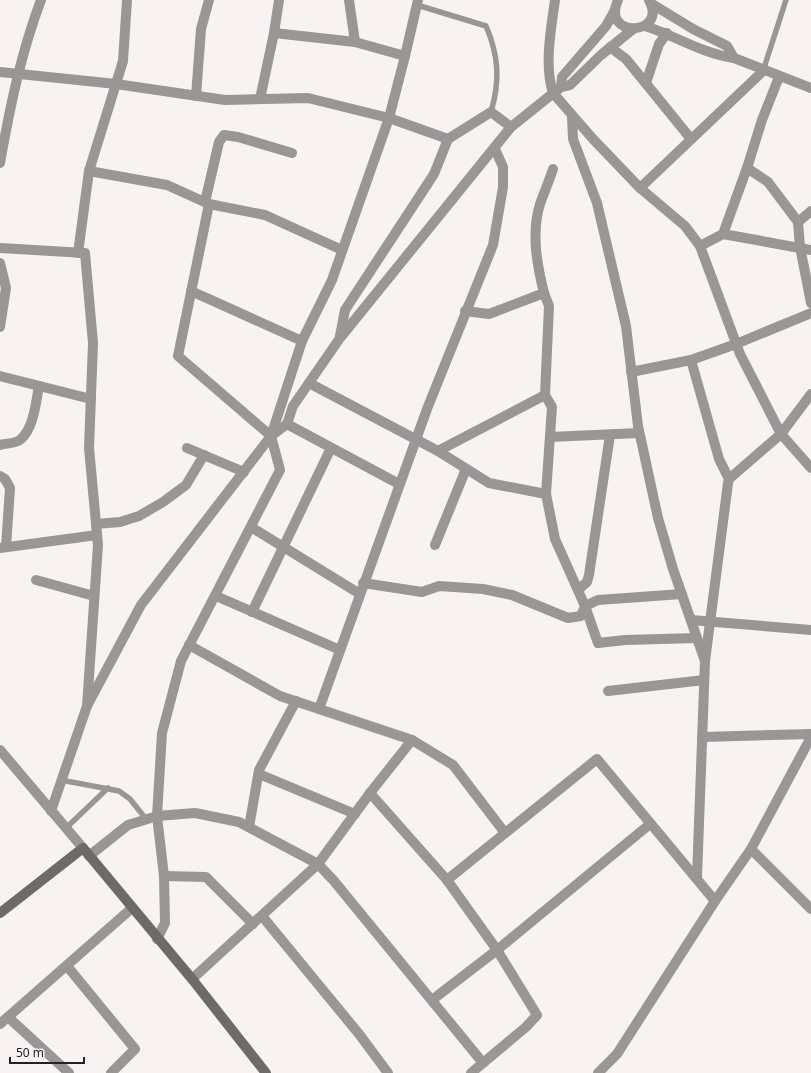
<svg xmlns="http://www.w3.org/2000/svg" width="811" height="1073" viewBox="0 0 811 1073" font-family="'Noto Sans',sans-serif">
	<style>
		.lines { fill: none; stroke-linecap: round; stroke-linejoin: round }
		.lane { stroke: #999696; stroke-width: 5.5 }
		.street { stroke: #999696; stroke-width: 10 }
		.secondary { stroke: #6e6a6a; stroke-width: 10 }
	</style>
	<rect width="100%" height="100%" fill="#f9f2f2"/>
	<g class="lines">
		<g class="lane">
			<path d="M417,5L486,26C499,56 500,81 491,112"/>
			<path d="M763,71L786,0"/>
			<path d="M61,780L119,791L130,799L146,819"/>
			<path d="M66,828L108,788"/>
		</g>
		<g class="street">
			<path d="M349,0L355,42"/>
			<path d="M555,0C551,29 544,65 553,93L593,139L640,188L685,226L700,246L740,354L781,434L811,468"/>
			<path d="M618,0C600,39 669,36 649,0"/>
			<path d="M652,4L693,29L727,46L734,58"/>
			<path d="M645,26C674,35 703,54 734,58L811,88"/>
			<path d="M274,33L279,0"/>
			<path d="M610,47L626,59L691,139"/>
			<path d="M405,56L418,0"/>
			<path d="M0,72L116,84L225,100L308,98L389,118L448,139"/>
			<path d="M779,77L762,120L747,168L768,182L798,222L800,247L811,303"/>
			<path d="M646,83L659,44L667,33"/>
			<path d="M561,87L562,77L606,26L615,10"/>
			<path d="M196,96L201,29L209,0"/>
			<path d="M572,116L573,139L597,203L626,326L638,426L658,518L673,569L705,661"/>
			<path d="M0,163C10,107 21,53 41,0"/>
			<path d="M89,171L167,185L209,204L178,356L271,436"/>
			<path d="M640,188L763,71"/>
			<path d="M205,202L219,142L224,135L238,137L292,153"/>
			<path d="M209,204L265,215L342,250"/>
			<path d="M798,222L811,211"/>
			<path d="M723,234L811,250"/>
			<path d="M700,246L723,234L747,168"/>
			<path d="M0,248L85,253L93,343L89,448L98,545L87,706L51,811"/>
			<path d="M78,253L89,171L123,61L127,0"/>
			<path d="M0,263L6,288L0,327"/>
			<path d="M191,291L302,341"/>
			<path d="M465,311L489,314L544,293C537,265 531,233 540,204C544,193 549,181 553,169"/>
			<path d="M340,336L345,310L434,174L448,139L491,112L511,127"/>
			<path d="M691,360L719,459L729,479"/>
			<path d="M631,372L691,360L736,344L811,313"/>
			<path d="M0,376L91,399"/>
			<path d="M309,383L438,451L545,395L549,306L544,293"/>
			<path d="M545,395L552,407L546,494"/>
			<path d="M287,424L399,484"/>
			<path d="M550,437L639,433"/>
			<path d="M0,445C7,443 16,444 21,439C34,428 36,401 39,386"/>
			<path d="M187,448L244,472"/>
			<path d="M0,476L5,479L10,488L6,547"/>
			<path d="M96,524L120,522L139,516L163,502L186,485L204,455"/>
			<path d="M251,527L360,594"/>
			<path d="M435,545L466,469"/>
			<path d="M0,548L97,535"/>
			<path d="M36,580L94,596"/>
			<path d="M363,583L422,592L439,586L483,589L512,595L568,618L581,616L585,606L555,539L546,494L489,483L438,451"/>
			<path d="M578,590L587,582L589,575L610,435"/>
			<path d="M682,594L598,600L585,606L598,643L625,640L697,638"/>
			<path d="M216,596L340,650"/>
			<path d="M252,612L331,448"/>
			<path d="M691,620L811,630"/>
			<path d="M189,645L280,696L319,709L427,409L493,245L503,187V167L495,149"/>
			<path d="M608,691L704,680"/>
			<path d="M87,706L141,605L271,436L287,424L293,406L340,338L511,127L561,87L570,85L601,55L633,29"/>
			<path d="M319,709L412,740L453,765L505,833"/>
			<path d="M702,737L811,734"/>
			<path d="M0,750L83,848"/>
			<path d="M259,774L355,814"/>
			<path d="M370,793L447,880L497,950L650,824"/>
			<path d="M249,827L259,770L296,701"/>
			<path d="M751,849L811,909"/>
			<path d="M89,856L128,825L157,816L162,733L181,661L280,470L271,436L302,341L332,280L389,118L405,56L355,42L274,33L260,99"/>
			<path d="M164,876L206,877L253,924"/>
			<path d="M697,877L705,661L728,483L729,479L781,434L811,394"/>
			<path d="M447,880L597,759L715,901"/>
			<path d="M262,916L359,1034L388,1073"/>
			<path d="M157,939L165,923L164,876L157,816L195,813L239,822L318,864L334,881L483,1063"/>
			<path d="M67,966L135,1049L111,1073"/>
			<path d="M192,979L318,864L370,793L412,740"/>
			<path d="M432,1000L497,950L537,1015L526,1027L471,1073"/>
			<path d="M8,1017L69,1073"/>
			<path d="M0,1024L132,908"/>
			<path d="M598,1073L617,1054L715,901L751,849L811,737"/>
		</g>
		<path class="secondary" d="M0,913L83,848L192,979L266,1073"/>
	</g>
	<path d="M10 1057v6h74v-6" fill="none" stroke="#232121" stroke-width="2"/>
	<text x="16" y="1057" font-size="12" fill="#232121" stroke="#f9f2f2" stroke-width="3" paint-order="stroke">50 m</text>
</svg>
